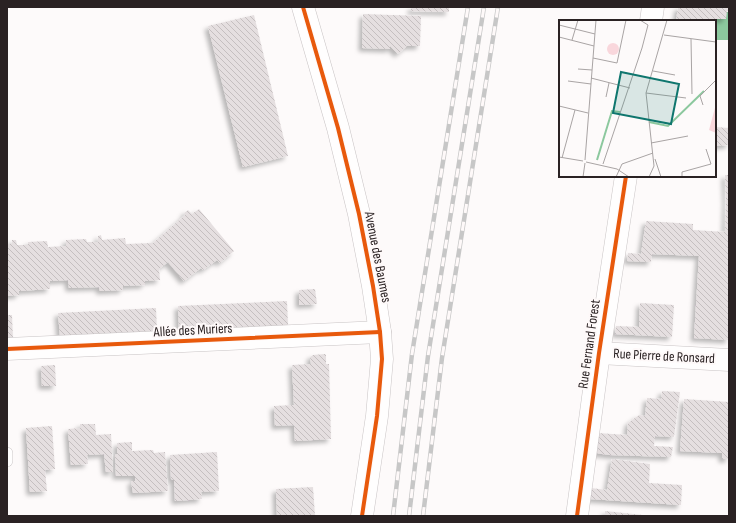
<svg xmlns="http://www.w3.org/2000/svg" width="736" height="523" viewBox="0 0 736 523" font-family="'Sofia Sans Condensed',sans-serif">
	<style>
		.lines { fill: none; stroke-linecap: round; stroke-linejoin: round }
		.canal { stroke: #8cc89e; stroke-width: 28 }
		.building { fill: url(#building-back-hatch); filter: url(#shadow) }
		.lane-casing { stroke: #c9c4c5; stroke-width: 12 }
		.street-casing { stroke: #c9c4c5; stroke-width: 23 }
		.secondary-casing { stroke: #c9c4c5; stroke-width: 23 }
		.lane { stroke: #fffefe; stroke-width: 11 }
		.street { stroke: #fffefe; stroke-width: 22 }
		.secondary { stroke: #fffefe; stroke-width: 22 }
		.rail-casing { stroke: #c7c7c7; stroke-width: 4.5 }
		.rail { stroke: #fef9f9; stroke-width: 3; stroke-dasharray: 9; stroke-linecap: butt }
		.cycleway-casing { stroke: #fef9f9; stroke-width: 6 }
		.cycleway { stroke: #e8590c; stroke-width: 4 }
		.labels { text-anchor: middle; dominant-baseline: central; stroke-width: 4; stroke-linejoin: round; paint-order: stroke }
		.street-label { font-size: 14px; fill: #2a2223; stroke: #fef9f9 }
		.inset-river { fill: none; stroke: #8cc89e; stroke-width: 2 }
		.inset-road { fill: none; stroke: #a9a4a4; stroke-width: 1 }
		.view { fill: #0f766e; fill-opacity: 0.15; stroke: #0f766e; stroke-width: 2 }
		.inset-edge { fill: none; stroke: #2a2223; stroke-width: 2 }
	</style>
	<defs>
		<pattern id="building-back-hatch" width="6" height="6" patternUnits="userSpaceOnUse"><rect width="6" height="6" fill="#e5dfe0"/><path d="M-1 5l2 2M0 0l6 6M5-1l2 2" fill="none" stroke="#c5bfc0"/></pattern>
		<filter id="shadow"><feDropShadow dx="-3.5" dy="3.5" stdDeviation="2" flood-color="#0004"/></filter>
	</defs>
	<rect width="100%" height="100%" fill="#fdfafa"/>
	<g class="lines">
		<path class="canal" d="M715,26H729"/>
	</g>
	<g class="building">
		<path d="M411,7H449V12L411,11Z"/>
		<path d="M678,7H729V11H727L726,19H687V21H676Z"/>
		<path d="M363,14L421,16L420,46H407L398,54L390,46V49L362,48Z"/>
		<path d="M254,15L288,156L243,167L208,26Z"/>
		<path d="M715,127L729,128V145L715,146Z"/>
		<path d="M725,175H729V340L694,338L699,256L652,254L651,262L627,261L628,253L641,254L646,221L693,224V230L725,232L726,201Z"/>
		<path d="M199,209L234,251L220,263L217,260L203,270L201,268L184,281L168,262L159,269L160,280L145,281V285L123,286V290L100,291L99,287L69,288L68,280L50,281V289L19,291V295L7,296V244H12V240H16L17,245H28V242L47,241L48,247L66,246V240L86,239L87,242H98V236L101,235L102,240L125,238L126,244L153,243L185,215L184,213L188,210L192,214Z"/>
		<path d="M315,289L317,304L299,305V290Z"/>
		<path d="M287,301L288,325L179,330L178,306Z"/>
		<path d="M640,303L674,305L672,337L615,334L616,326L639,327Z"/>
		<path d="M156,308L157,331L60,336L58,313Z"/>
		<path d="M7,315H12L13,339H7Z"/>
		<path d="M325,354L326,355V364H329L331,439L295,441L294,425L275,426L274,406L294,405L292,365L311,364L310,357L313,355Z"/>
		<path d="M55,365L56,386H42L41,366Z"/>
		<path d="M662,391L680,392L674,437L655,436L654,446L673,447L671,457L610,455L595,453L598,433L627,435L628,423L639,415L645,416L647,398L661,399Z"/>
		<path d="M684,399L729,402V459H722V453L680,451Z"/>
		<path d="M80,424H95L96,435L111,434L113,472H106L104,454L87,455L88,464L71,465L68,429L80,428Z"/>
		<path d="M52,426L55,469L45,470L47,491L30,492L26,428Z"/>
		<path d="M132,442V451L153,450L154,453L165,452L168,491L133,493L131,481H135V476H116L115,455L117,454V443Z"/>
		<path d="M217,452L219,491L201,492L202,499L175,501L174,480L171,479L170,455Z"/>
		<path d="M612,459L650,464L649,483L682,485L681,505L590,499L591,488L607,490Z"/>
		<path d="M313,487L315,516H277L276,489Z"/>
		<path d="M605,511L643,515V516H605Z"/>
	</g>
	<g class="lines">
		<defs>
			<path id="lane" d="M7,453V461"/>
			<g id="street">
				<path d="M651,21L653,7"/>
				<path d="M7,349L380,332"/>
				<path d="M599,353L729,360"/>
				<path d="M577,516L599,353L626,176"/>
			</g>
			<path id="secondary" d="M303,7L338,128L359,214L373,286L380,332L382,359L377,416L362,516"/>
		</defs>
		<use href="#lane" class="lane-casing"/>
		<use href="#street" class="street-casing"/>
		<use href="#secondary" class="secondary-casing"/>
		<use href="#lane" class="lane"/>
		<use href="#street" class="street"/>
		<use href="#secondary" class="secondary"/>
		<defs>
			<g id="rail">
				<path d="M393,516L412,354L468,7"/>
				<path d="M409,516L428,356L484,7"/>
				<path d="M423,516L442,358L498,7"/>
			</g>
		</defs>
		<use href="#rail" class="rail-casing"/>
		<use href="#rail" class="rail"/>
		<defs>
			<g id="cycleway">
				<path d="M303,7L338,128L359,214L373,286L380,332L382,359L377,416L362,516"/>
				<path d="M7,349L380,332"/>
				<path d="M577,516L599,353L626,176"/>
			</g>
		</defs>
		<use href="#cycleway" class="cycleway-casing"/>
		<use href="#cycleway" class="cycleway"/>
	</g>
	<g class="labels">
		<g class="street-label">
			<text transform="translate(378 257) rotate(79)">Avenue des Baumes</text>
			<text transform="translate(193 330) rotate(-3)">Allée des Muriers</text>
			<text transform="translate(589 344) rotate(-82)">Rue Fernand Forest</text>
			<text transform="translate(664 356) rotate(3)">Rue Pierre de Ronsard</text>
		</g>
	</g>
	<g transform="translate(559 20)">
		<rect width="157" height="157" fill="#fdfafa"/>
		<path d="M157,84V113L150,110Z" fill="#f9d7dc"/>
		<path d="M48 29a6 6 0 1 1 12 0a6 6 0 1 1-12 0Z" fill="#f9d7dc"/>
		<path class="inset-river" d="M90,102L109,106L145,71M38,140L53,91L61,92"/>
		<path class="inset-road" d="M0,5L36,14M105,15L157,22M0,17L35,26M132,19L133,74M13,20L19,0M34,38L58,43L67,0M19,49L33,50M94,51L116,55M32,58L71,68M9,61L32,64M87,73L127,78M47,77L50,63M144,85L141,76L157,60M0,86L29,93M92,123L129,116M0,137L24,141M3,138L16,90M96,139L102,157M26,140L37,0M27,142L58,149L70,157M44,144L83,28L89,5L81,0M95,146L87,73L108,0M24,157L26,143M57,157L63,144L94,133M90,157L95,146M123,157V152L152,144L147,129"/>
		<path class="view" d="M62,52L120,64L112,104L54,93Z"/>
		<rect width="157" height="157" class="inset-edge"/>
	</g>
	<rect width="736" height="523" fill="none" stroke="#2a2223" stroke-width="16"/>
</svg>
